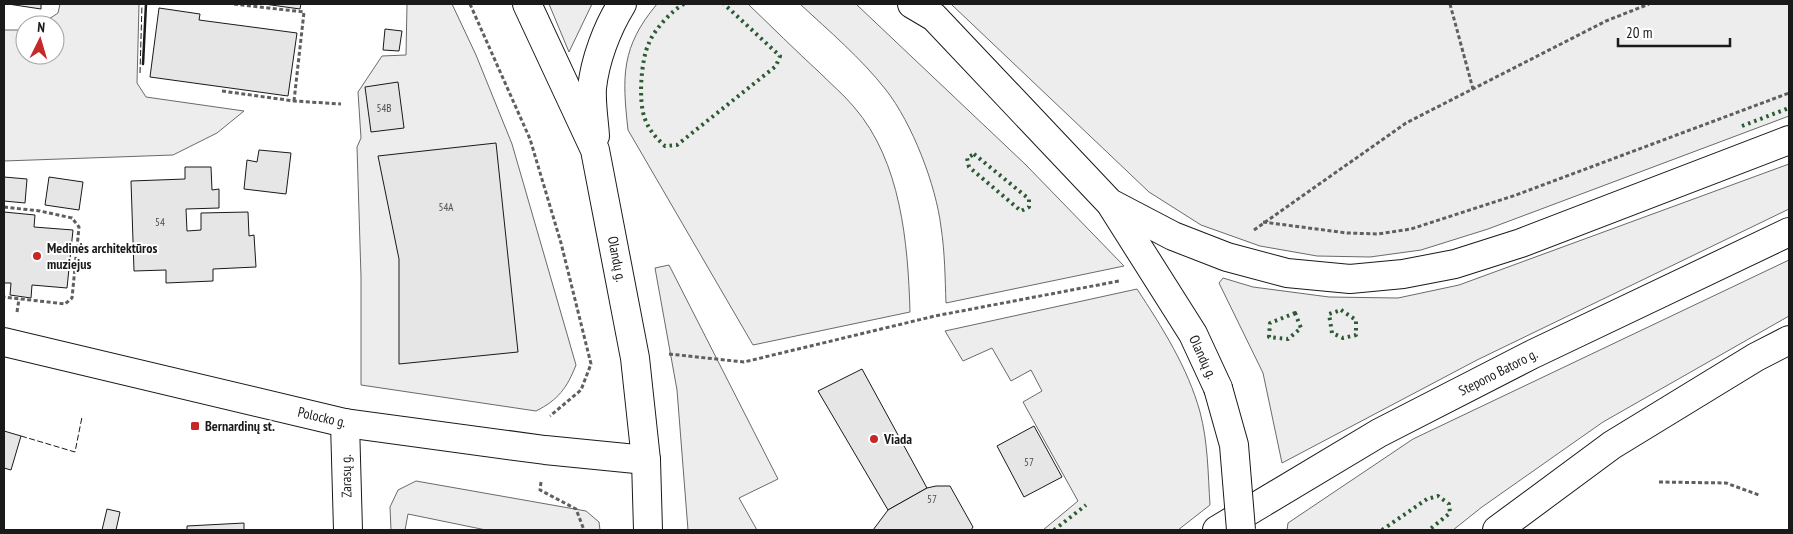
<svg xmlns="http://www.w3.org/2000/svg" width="1793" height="534" viewBox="0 0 1793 534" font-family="'PT Sans Narrow',sans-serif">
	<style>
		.green { fill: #ededed; stroke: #6a6a6a }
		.building { fill: #e6e6e6; stroke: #1a1a1a }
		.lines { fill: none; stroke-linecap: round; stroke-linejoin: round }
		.minor-casing { stroke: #1a1a1a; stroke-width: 30 }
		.primary-casing { stroke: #1a1a1a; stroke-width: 30 }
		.path { stroke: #5f5f5f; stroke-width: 3; stroke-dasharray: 4 2.5; stroke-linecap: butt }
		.minor { stroke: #fff; stroke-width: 28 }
		.primary { stroke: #fff; stroke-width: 28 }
		.primary-bridge-casing { stroke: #1a1a1a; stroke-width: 30; stroke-linecap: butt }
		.primary-bridge { stroke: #fff; stroke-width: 28 }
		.hedge { stroke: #2b5a34; stroke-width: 4; stroke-dasharray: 2.5 4; stroke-linecap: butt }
		.fence { stroke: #1a1a1a; stroke-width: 1; stroke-dasharray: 6 2.5; stroke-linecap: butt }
		.wall { stroke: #1a1a1a; stroke-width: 2.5 }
		.poi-dot { fill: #c62828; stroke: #fff; stroke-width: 2 }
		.labels { text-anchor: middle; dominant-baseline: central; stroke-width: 4; stroke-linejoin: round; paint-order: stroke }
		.number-label { font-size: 11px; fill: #4d4d4d }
		.poi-label { font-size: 14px; font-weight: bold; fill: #1a1a1a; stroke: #fff; text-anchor: start }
		.street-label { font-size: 14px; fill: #1a1a1a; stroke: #fff }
	</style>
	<rect width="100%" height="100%" fill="#fff"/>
	<g class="green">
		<path d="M60,4H139L137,83L146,97L244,111L217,133L173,155L4,161V30H25V55H55V25H40L58,13Z"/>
		<path d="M407,4H452L476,55L512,144L576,365C567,388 558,400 536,411L361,385V277L357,147L361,138L358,92L382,56L406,55Z"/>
		<path d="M549,4H592L569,52Z"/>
		<path d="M657,4H748C772,27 795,50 819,72C831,84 844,95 854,107C901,161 908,243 910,312L753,345L628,130C622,76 621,47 657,4Z"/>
		<path d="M800,4H856L1026,165L1124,266L946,303C945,278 945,253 941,227C936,185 912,123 886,90C861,58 829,31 800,4Z"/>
		<path d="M951,4H1789V116L1488,229L1421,250L1370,257L1317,256L1260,246L1201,225L1149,192Z"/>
		<path d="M1789,164V209L1477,360L1282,463L1263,373L1219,283L1223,278L1253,287L1329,297L1398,298L1459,285Z"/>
		<path d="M1789,260V316L1603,422L1482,507L1453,530H1287L1288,523L1413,439Z"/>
		<path d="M669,265L778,479L739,498L757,530H688L677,390L655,268Z"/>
		<path d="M1137,289C1162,327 1188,368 1200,412C1208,442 1208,474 1210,505L1178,530H1043L1078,501L1023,402L1042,391L1031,370L1011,381L992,348L963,361L945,331Z"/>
		<path d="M416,481L586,511L599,522L600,530H486L408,514L405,530H391L390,507L398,490Z"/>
	</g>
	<g class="building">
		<path d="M8,4H41V9Z"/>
		<path d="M264,4H301L300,9Z"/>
		<path d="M159,8L200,14L199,20L297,33L288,96L150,77Z"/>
		<path d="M385,29L402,31L399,51L383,50Z"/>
		<path d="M398,82L404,128L371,132L365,87Z"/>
		<path d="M496,143L518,352L399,364V259L378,156Z"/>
		<path d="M259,150L291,153L286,194L244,189L247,160L257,162Z"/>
		<path d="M185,167H211L212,190L219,189V208L186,209L187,231L201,230V213L248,212L249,236L254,235L256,267L213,269V281L166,283V270L134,271L131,181L185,179Z"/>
		<path d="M4,177L27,179L25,203L4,201Z"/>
		<path d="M49,177L83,182L79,210L45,205Z"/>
		<path d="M4,212L35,215L34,227L73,230L67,288L32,285L31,298L10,295L11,283H4Z"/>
		<path d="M862,369L927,488L888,510L818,391Z"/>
		<path d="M1034,426L1062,477L1024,497L997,446Z"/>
		<path d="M4,431L21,436L11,470L4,468Z"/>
		<path d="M936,486H950L973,527L971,530H873L888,510L927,488Z"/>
		<path d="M107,509L120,512L116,530H102Z"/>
		<path d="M244,523V530H187V526Z"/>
	</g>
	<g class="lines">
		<defs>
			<g id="minor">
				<path d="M4,342L345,423L545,450L646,460"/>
				<path d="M345,423L348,530"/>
			</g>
			<g id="primary">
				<path d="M527,4L595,150L635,358L646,460L648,530"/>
				<path d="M912,4L934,17L1110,203L1173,236L1227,257L1287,273L1350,279L1403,274L1455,264L1521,243L1789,140"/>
				<path d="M595,136C594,120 591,104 592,88C595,60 607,28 622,4"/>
				<path d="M1112,206L1193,334L1218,388"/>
				<path d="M1217,530L1379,433L1533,354L1789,232"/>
				<path d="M1497,530L1612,445L1756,357L1789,340"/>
			</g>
		</defs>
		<use href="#minor" class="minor-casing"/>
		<use href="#primary" class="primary-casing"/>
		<g class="path">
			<path d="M234,4L304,12L294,101"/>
			<path d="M470,4L530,139L561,243L591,364L581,390L550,416"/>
			<path d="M1450,4L1473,89"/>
			<path d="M222,91L294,101L341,104"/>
			<path d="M4,207L40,211L72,218L79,227L72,298L65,304L4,297"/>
			<path d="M1263,222L1347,233L1378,234L1411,229L1516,195L1789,93"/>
			<path d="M1254,230L1406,123L1606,21L1649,4"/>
			<path d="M17,312L19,299"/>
			<path d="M669,354L744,362L935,316L1119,281"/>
			<path d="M541,482L540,490L576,509L584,530"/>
			<path d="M1659,482L1726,483L1759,495"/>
		</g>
		<use href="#minor" class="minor"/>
		<use href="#primary" class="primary"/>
		<defs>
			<path id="primary-bridge" d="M1218,388L1234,445L1241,530"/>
		</defs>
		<use href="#primary-bridge" class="primary-bridge-casing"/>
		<use href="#primary-bridge" class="primary-bridge"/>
		<g class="hedge">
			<path d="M684,4C672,10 654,30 649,43C641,59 638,102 645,119C649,130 656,138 665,146L677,145L776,66L780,56L724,4"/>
			<path d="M1742,126L1789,108"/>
			<path d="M974,154L1029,199V207L1021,211L969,167L967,158Z"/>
			<path d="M1341,310L1356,320V335L1343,338L1332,333L1329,314Z"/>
			<path d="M1295,313L1301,328L1288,339L1269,337L1270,323Z"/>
			<path d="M1054,530L1086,505"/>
			<path d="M1382,530L1427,499L1438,496L1449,504L1450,513L1429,530"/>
		</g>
		<g class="fence">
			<path d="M140,73L142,4"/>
			<path d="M21,436L75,452L82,417"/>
		</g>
		<path class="wall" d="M143,64L146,4"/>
	</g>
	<g class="poi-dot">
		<circle cx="37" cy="256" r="5"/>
		<rect x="190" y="421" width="10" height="10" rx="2.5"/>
		<circle cx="874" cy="439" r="5"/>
	</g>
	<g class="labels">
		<g class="number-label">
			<text x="384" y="108">54B</text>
			<text x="446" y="207">54A</text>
			<text x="160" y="222">54</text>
			<text x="1029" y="462">57</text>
			<text x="932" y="499">57</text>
		</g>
		<g class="poi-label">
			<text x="47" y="248">Medinės architektūros<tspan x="47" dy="16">muziejus</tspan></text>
			<text x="205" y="426">Bernardinų st.</text>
			<text x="884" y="439">Viada</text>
		</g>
		<g class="street-label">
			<text transform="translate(617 259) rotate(79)">Olandų g.</text>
			<text transform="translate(1203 357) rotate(65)">Olandų g.</text>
			<text transform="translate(1498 372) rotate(-27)">Stepono Batoro g.</text>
			<text transform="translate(322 417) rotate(13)">Polocko g.</text>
			<text transform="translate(346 476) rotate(-91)">Zarasų g.</text>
		</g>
	</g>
	<rect width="1793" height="534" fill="none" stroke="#1a1a1a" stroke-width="10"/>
	<g transform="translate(40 40) rotate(5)"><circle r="24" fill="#ffffff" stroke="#a3a3a3"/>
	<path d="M0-4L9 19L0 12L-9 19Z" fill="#c62828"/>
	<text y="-8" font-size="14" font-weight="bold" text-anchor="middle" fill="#1a1a1a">N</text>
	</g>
	<path d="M1618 38v8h112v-8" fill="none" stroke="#1a1a1a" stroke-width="2.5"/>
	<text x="1626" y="38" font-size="15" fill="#1a1a1a" stroke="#ffffff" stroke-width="4" paint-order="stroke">20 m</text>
</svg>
